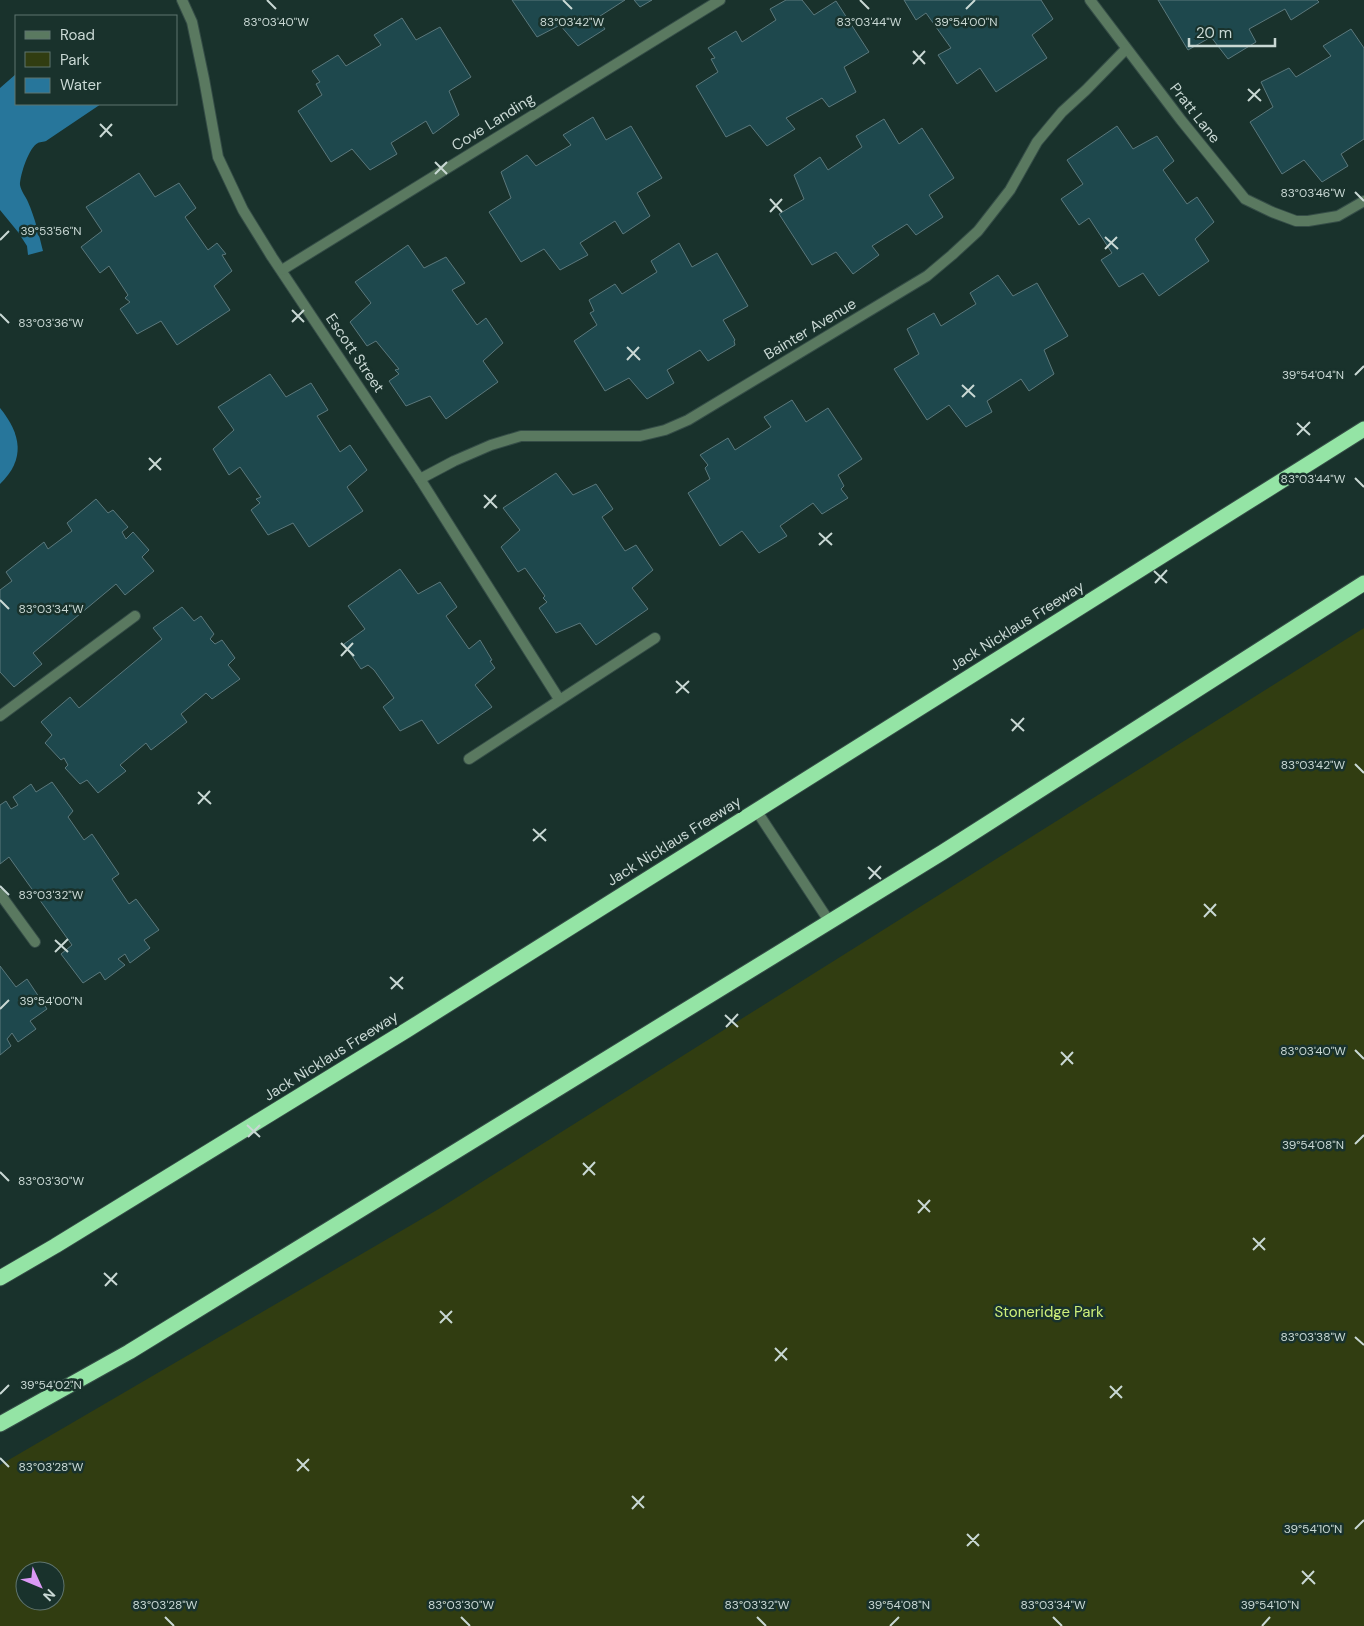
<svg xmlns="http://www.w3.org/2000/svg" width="1364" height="1626" viewBox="0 0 1364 1626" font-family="'DM Sans',sans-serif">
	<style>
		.green { fill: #313d11; fill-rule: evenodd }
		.water { fill: #27769b }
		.building { fill: #1e484d; stroke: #5b787c }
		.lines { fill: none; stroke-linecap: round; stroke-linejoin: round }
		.lane-casing { stroke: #354d47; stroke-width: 12 }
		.street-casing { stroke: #354d47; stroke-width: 12 }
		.highway-casing { stroke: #354d47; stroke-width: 17 }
		.lane { stroke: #5a7960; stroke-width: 10 }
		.street { stroke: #5a7960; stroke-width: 10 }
		.highway { stroke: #94e4a5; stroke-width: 15 }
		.ticks { fill: none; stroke: #c9d8d4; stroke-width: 2 }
		.labels { text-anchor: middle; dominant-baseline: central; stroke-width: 5; stroke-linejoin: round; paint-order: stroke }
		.street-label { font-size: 15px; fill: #c9d8d4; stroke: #19322c }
		.park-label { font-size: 15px; fill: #ceef7a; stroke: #19322c }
		.ticks-label { font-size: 12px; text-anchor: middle; fill: #c9d8d4; stroke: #19322c; stroke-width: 5; stroke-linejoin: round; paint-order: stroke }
	</style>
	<rect width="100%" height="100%" fill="#19322c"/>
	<path class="green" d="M1364,628V1626H0V1465L437,1210ZM25,1571H55V1601H25Z"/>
	<g class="water">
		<path d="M16,74V104H101L46,141C45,142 38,142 38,143C29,147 20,175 20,185C21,191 26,197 28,202C35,218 39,235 43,251L28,255L27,246L18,232L0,210V88Z"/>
		<path d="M0,408C21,434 26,459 0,484Z"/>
	</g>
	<g class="building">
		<path d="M512,0H625L597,18L605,29L578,46L560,25L537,37Z"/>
		<path d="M634,0H652L640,7Z"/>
		<path d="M786,0H802L814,15L836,1L869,52L844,67L856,92L829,107L822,98L786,118L795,129L767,146L750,125L726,137L696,86L718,72L711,59L715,58L708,48L736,31L742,42L776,20L770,9Z"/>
		<path d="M904,0H1041L1053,19L1032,35L1047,58L996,92L980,68L957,84L938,55L951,48L926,13L916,20Z"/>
		<path d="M1158,0H1317L1319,2L1291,20L1285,9L1249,29L1256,42L1228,59L1211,37L1188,50Z"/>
		<path d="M402,18L416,40L440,27L471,77L449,91L459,115L433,134L426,121L391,143L397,154L370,170L352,149L331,162L298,111L322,95L316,84L320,82L312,71L338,55L346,66L381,45L374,35Z"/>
		<path d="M1351,29L1364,48V139L1341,154L1348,166L1322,182L1304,160L1282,174L1250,122L1273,107L1261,82L1289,68L1296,77L1331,56L1323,46Z"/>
		<path d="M593,117L606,140L631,126L662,178L637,193L650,216L623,234L615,221L580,243L588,255L560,270L544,249L521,262L489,212L511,198L501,172L527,155L536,166L571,145L563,135Z"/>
		<path d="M884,119L899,144L922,128L954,178L929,195L943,217L916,235L907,224L872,246L879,255L853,274L836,252L812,265L779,214L804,199L794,175L820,157L828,170L862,147L856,136Z"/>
		<path d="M1117,126L1133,149L1157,136L1174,161L1163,170L1187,204L1197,197L1214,222L1195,239L1209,261L1159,296L1143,273L1119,287L1101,260L1112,253L1089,218L1079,225L1061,199L1083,184L1067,160Z"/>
		<path d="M139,173L155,197L179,183L196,208L185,217L208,250L217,243L226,254L222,255L232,271L214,286L230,310L177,345L161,321L137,334L120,309L130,302L125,298L128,295L109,266L100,273L81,247L102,231L86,207Z"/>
		<path d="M679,243L692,267L717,253L748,306L723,320L735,340L734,341L735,345L708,361L700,350L667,370L674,383L647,399L629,378L605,391L574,341L597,325L590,313L594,311L589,300L615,284L622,294L657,272L651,261Z"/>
		<path d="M408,245L424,268L446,257L465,283L452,290L477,325L486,318L503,343L483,361L498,382L446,419L430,396L406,406L389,381L399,374L395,370L399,369L376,341L367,346L350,322L371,303L355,282Z"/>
		<path d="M998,275L1013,296L1037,283L1068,336L1044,350L1054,374L1029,391L1021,379L987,401L992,412L966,427L949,405L927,420L894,369L919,354L907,329L934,313L941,326L976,304L970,293Z"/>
		<path d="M270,374L286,397L311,383L328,410L317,416L340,452L350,445L367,470L347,487L363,511L309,547L293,523L268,535L251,510L260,503L256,499L261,497L240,467L229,475L213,449L234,430L218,407Z"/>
		<path d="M792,400L806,422L828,408L862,459L838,475L844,486L841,489L848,498L822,514L813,503L780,526L787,536L759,553L742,531L720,546L688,493L710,479L705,468L708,465L700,455L728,438L735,450L771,427L764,417Z"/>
		<path d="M556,473L573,495L596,484L613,509L602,517L625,551L636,545L653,570L632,588L648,609L596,645L580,623L556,633L539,608L547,602L543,598L545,596L525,568L518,572L501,547L520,530L503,508Z"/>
		<path d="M96,499L108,513L113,510L128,527L122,532L126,539L133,532L149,550L142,557L154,571L125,595L116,584L33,653L42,664L14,687L0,672V590L12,581L6,572L44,542L48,549L72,531L67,523Z"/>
		<path d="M400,569L418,594L440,582L457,607L446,616L469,649L480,640L492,660L490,661L495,668L475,685L492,707L438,744L422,720L400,731L383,707L394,698L374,670L368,665L361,669L344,644L365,629L348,606Z"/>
		<path d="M182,607L194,621L201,616L214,634L210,639L215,644L222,640L235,658L228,665L240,679L212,699L206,693L181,714L187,722L151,750L146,743L120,765L126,771L98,793L87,780L80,784L65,768L68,765L64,758L61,760L45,743L52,735L41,722L70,697L79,708L162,639L153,628Z"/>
		<path d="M52,782L73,811L68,817L84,840L92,834L119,874L112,879L129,904L136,899L159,930L144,940L150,948L130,963L125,954L118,959L125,965L105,980L100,972L83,983L61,954L72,945L9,857L0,864V805L6,801L11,809L18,805L13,797L31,784L36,792Z"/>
		<path d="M0,966L16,987L27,979L47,1009L30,1021L36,1029L18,1042L12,1033L7,1039L11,1046L0,1055Z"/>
	</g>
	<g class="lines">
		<defs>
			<g id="lane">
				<path d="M0,716L135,616"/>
				<path d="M469,759L655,638"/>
				<path d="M756,810L829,921"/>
				<path d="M0,894L35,942"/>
			</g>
			<g id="street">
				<path d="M182,0L192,22L204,79L218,157L243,210L272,257L420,479L559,699"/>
				<path d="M1090,0L1181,120L1245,199L1272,212L1296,221H1308L1338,216L1364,201"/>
				<path d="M282,270L720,0"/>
				<path d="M420,479L454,461L491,445L521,436H640L665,430L688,420L927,276L952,255L978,231L1010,190L1037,142L1062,112L1086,90L1126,49"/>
			</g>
			<g id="highway">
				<path d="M0,1278L55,1246L407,1030L1364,429"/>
				<path d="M0,1424L129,1352L943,852L1364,583"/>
			</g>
		</defs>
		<use href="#lane" class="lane-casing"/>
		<use href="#street" class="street-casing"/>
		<use href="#highway" class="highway-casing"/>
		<use href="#lane" class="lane"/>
		<use href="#street" class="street"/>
		<use href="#highway" class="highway"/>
	</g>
	<path class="ticks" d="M267,0L276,9M563,0L572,9M860,0L869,9M966,9L975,0M913,51L925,64M913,64L925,51M1248,89L1261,101M1248,101L1260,89M100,124L112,136M100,137L112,124M435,162L447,174M435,174L447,162M1355,192L1364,201M770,199L782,212M770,212L782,199M1105,237L1118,249M0,240L9,231M1105,249L1117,237M292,310L304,322M0,314L9,323M292,322L304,310M627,347L640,360M627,360L639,347M1355,375L1364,366M962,385L975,397M962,397L974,385M1297,423L1310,435M1297,435L1310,422M149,458L161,470M149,470L161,458M1355,478L1364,487M484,495L497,508M484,508L496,495M819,533L832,545M819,545L832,533M1154,571L1167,583M1155,583L1167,570M0,600L9,609M341,643L354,656M341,656L353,643M676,681L689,693M676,693L689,681M1011,719L1024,731M1012,731L1024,718M1355,764L1364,773M198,792L211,804M198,804L210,791M533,829L546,841M533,841L546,829M868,867L881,879M869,879L881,866M0,886L9,895M1204,904L1216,916M1204,917L1216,904M55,940L68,952M55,952L68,939M390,977L403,989M391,989L403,977M0,1009L9,1000M725,1015L738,1027M726,1027L738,1014M1355,1050L1364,1059M1061,1052L1073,1064M1061,1065L1073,1052M247,1125L260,1137M248,1137L260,1125M1355,1144L1364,1135M583,1163L595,1175M0,1172L9,1181M583,1175L595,1162M918,1200L930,1212M918,1213L930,1200M1253,1238L1265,1250M1253,1250L1265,1238M104,1273L117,1285M105,1286L117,1273M440,1311L452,1323M440,1323L452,1311M1355,1337L1364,1345M775,1348L787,1360M775,1361L787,1348M1110,1386L1122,1398M0,1394L9,1385M1110,1398L1122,1386M0,1458L9,1467M297,1459L309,1471M297,1471L309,1459M632,1496L644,1508M632,1509L644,1496M1355,1529L1364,1520M967,1534L979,1546M967,1546L979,1534M1302,1571L1315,1584M1302,1584L1314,1571M165,1617L174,1626M461,1617L470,1626M757,1617L766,1626M1053,1617L1062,1626M890,1626L899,1617M1262,1626L1270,1617"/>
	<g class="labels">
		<g class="street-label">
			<text transform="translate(1195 113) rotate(52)">Pratt Lane</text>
			<text transform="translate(493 122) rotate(-32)">Cove Landing</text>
			<text transform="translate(810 329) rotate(-31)">Bainter Avenue</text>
			<text transform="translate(355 353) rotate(56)">Escott Street</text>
			<text transform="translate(1017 626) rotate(-32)">Jack Nicklaus Freeway</text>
			<text transform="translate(674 841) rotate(-32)">Jack Nicklaus Freeway</text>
			<text transform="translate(331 1056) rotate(-32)">Jack Nicklaus Freeway</text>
		</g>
		<g class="park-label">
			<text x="1049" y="1312">Stoneridge Park</text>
		</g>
	</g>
	<g class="ticks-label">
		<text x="276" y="26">83°03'40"W</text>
		<text x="869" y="26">83°03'44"W</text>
		<text x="572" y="26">83°03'42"W</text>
		<text x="966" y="26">39°54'00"N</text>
		<text x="1313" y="197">83°03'46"W</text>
		<text x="51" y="235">39°53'56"N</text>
		<text x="51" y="327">83°03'36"W</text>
		<text x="1313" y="379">39°54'04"N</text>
		<text x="1313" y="483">83°03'44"W</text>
		<text x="51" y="613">83°03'34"W</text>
		<text x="1313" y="769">83°03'42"W</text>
		<text x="51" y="899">83°03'32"W</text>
		<text x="51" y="1005">39°54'00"N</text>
		<text x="1313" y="1055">83°03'40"W</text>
		<text x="1313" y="1149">39°54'08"N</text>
		<text x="51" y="1185">83°03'30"W</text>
		<text x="1313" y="1341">83°03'38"W</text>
		<text x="51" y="1389">39°54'02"N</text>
		<text x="51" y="1471">83°03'28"W</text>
		<text x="1313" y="1533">39°54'10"N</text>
		<text x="899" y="1609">39°54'08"N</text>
		<text x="1270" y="1609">39°54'10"N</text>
		<text x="165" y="1609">83°03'28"W</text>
		<text x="461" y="1609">83°03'30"W</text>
		<text x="757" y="1609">83°03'32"W</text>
		<text x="1053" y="1609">83°03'34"W</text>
	</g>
	<rect x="15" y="15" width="162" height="90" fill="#19322c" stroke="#5f746f"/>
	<rect x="25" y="31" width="25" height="8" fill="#5a7960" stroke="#5f746f"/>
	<text x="60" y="40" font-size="15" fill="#c9d8d4">Road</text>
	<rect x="25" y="52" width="25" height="15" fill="#313d11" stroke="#5f746f"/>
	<text x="60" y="65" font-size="15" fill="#c9d8d4">Park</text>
	<rect x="25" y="78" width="25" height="15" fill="#27769b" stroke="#5f746f"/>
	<text x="60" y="90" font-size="15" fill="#c9d8d4">Water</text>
	<g transform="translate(40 1586) rotate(134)"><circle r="24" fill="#19322c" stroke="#5f746f"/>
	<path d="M0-4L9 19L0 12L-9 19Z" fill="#db99f5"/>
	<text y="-8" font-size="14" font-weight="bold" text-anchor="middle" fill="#c9d8d4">N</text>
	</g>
	<path d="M1189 38v8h86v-8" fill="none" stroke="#c9d8d4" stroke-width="2.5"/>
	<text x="1196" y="38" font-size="15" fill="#c9d8d4" stroke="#19322c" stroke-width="4" paint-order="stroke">20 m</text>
</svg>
